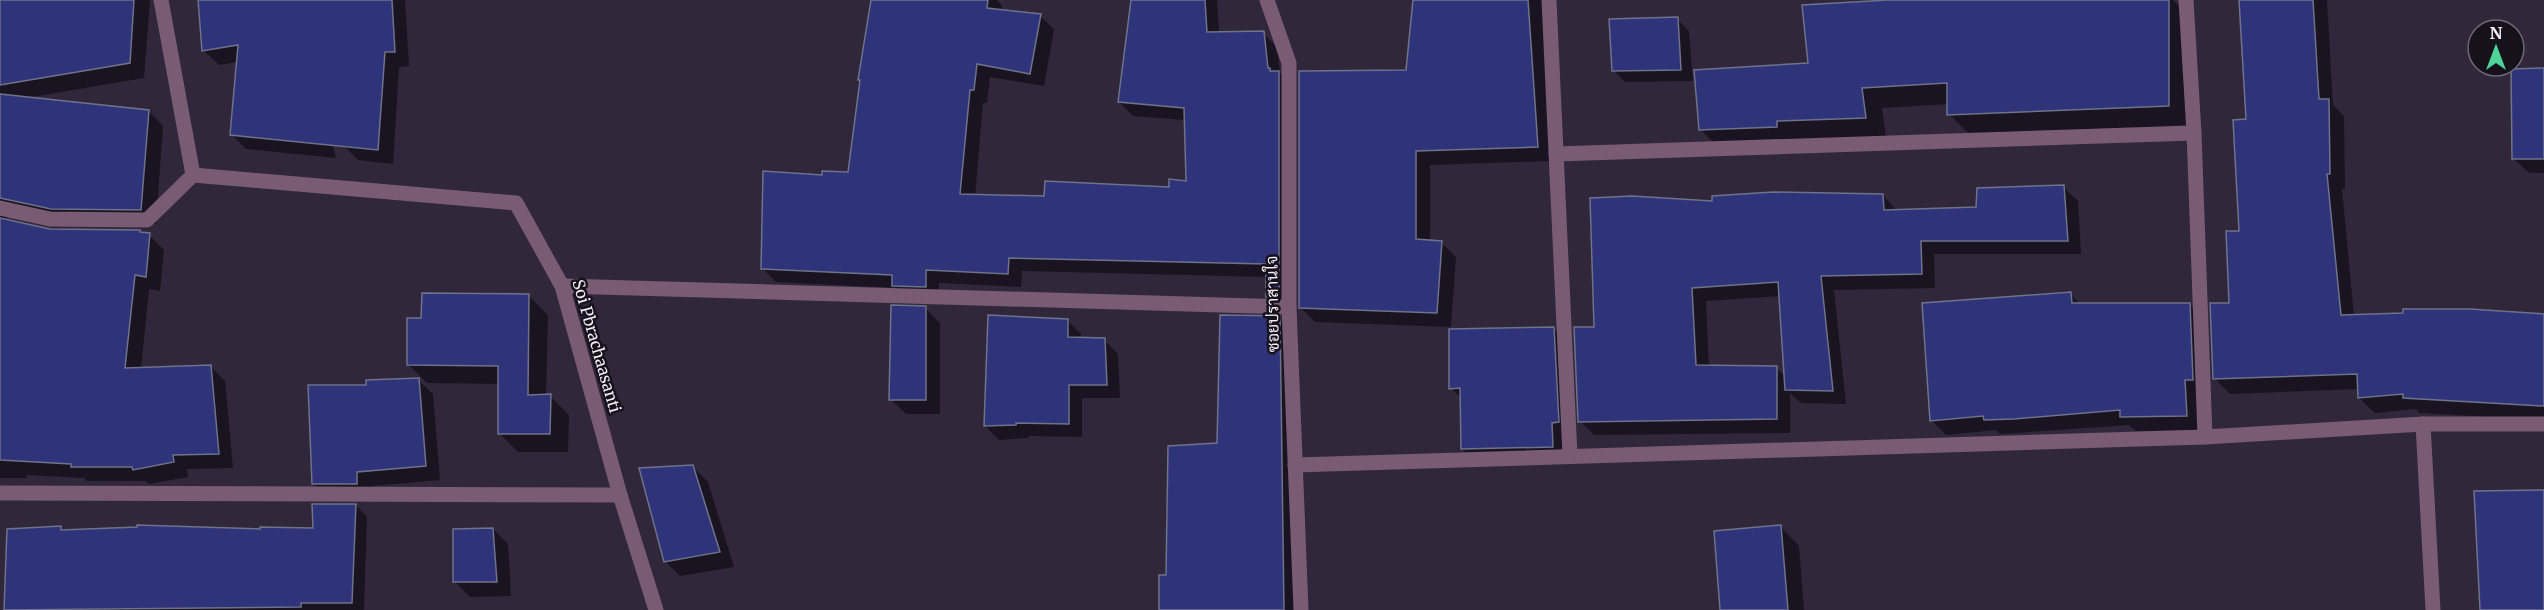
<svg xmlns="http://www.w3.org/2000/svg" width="2544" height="610" viewBox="0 0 2544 610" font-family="Merriweather,Sarabun,serif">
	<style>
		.shadow { fill: #0007; fill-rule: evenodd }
		.building { fill: #2f3379; stroke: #6e728b; stroke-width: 1.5 }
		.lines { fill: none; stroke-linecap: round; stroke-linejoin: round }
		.minor { stroke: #795b73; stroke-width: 15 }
		.labels { text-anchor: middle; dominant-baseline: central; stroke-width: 5; stroke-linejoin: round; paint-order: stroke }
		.street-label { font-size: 16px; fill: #f3edfb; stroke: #16121b }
	</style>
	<rect width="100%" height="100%" fill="#30273b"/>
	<g class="shadow">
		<path d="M0,0H150L144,78L26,98L149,111L163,126L156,224L67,223L7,217L6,221L48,230L149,235L164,250L160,291L149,289L141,369L211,367L225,381L233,468L187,469L188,477L149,484L146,481H87L84,478L27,475V478H0Z"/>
		<path d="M199,0H297L336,158L246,149L231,134L238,62L219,65L204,51Z"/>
		<path d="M334,0H405L409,66L399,67L393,164L358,160L343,145Z"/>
		<path d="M873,0H997L1002,6V11L1040,16L1054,29L1044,86L990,77L987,103H983L975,196L1046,197L1170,188L1187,182L1185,120L1133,116L1119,102L1133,0H1217L1219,33H1263L1277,47L1280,73L1292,86L1282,310L1268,296V277L1022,271L1021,287L939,283V300L907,299L896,288L776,282L762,268L824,177L850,174Z"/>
		<path d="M1415,0H1543L1552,161L1430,165V242H1441L1456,257L1451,327L1315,322L1300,307L1407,71Z"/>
		<path d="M2016,0H2173L2188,16L2189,125L1969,134L1949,114V104L1882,108L1886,137L1721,150L1700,129L1810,64Z"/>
		<path d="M2241,0H2327L2333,105L2344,116L2345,189H2342L2354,316L2544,314V420L2420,413L2416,409L2375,413L2359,398V389L2230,394L2214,378L2230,305L2240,232L2248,121Z"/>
		<path d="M1677,19L1689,31L1693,81L1625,82L1613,70Z"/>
		<path d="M2544,70V173H2529L2514,159Z"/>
		<path d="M2063,187L2078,201L2081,254H1934L1935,288L1834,290L1846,404L1801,403L1790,393V433L1594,435L1580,421L1596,328L1713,203L1883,195L1897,211L1978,208ZM1780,296L1786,377L1776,368L1709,367L1706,301Z"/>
		<path d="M2070,294L2081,305H2190L2204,319L2201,430L2136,431L2129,425L2000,434L1996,430L1946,435L1931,420Z"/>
		<path d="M529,296L548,315L546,396H550L569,415L568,452H518L499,433V384L427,383L408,364L423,319Z"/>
		<path d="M925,308L940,323V414H906L891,400Z"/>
		<path d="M1279,318L1293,332L1297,610H1161L1167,576L1218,445Z"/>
		<path d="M1067,320L1081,334V339L1104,340L1118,354L1120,398H1082V437L1029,436V438L999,440L985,426Z"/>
		<path d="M1554,329L1569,344L1567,462L1477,464L1462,449V399L1451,388Z"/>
		<path d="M418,380L433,394L440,480L372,486L371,499L328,498L313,484Z"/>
		<path d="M693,467L708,482L734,567L680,576L665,561Z"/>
		<path d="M356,505L367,517L364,610H6L8,530L61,528L64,531L315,530Z"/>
		<path d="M1781,527L1799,546L1804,610H1721Z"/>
		<path d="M493,529L508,544L511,596L470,597L455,582Z"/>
	</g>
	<g class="building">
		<path d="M0,0H134L130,63L0,85Z"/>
		<path d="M198,0H392L395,52H385L378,150L230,135L238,45L202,51Z"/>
		<path d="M871,0H988L987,8L1041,14L1030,74L977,64L974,90H970L960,194L1044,196L1045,181L1169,187V179L1186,181L1184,108L1118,102L1131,0H1205L1207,32L1264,31L1268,68H1270V71H1279V297H1266V264L1009,258L1008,274L926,270V287L892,286V275L761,269L763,171L822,175V171L848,172L860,80H858Z"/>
		<path d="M1413,0H1528L1538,147L1416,151V239L1442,241L1437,313L1299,308V71L1406,70Z"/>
		<path d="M1888,0H2169V106L1947,115V83L1862,88L1866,118L1777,121V127L1699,130L1694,70L1808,63L1802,5Z"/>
		<path d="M2239,0H2313L2319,99H2329L2330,174H2327L2341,315L2403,313V309H2470L2544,314V406L2403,398V394L2358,398L2357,374L2213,379L2210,303H2229L2226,231H2239L2233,120L2246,119Z"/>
		<path d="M1678,17L1681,70L1612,71L1609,19Z"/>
		<path d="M2544,68V159H2512L2511,69Z"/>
		<path d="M0,94L149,110L141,210L51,209L0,198Z"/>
		<path d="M2064,185L2068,241H1921L1922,274L1821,276L1833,391L1785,390L1778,282L1692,288L1696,365L1777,366V419L1578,422L1574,327H1594L1590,198L1632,196L1712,201V196L1773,192L1883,194L1884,210L1976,207L1977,188Z"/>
		<path d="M0,218L50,229L140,230V232L150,233L146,277L135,275L125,368L211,365L219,454L173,455L174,462L133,470L132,467H71V464L0,460Z"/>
		<path d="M2071,292L2072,303H2190L2193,380H2185L2187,416L2120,417V410L2014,419L1984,420L1983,416L1930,421L1922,303Z"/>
		<path d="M422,293L529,294L528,395L551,394L550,434H498V366L407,365V318H421Z"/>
		<path d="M891,305L926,306V400H889Z"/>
		<path d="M988,315L1068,319V337L1105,338L1107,385H1069V424L1016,423V425L984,426Z"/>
		<path d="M1220,315L1280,316L1284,610H1159V575H1166L1168,446L1217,443Z"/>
		<path d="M1554,327L1559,422L1552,423L1553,447L1461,449L1460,388L1449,389V329Z"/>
		<path d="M419,378L426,466L357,472V484H312L308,385H366V380Z"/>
		<path d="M693,465L720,552L664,562L639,468Z"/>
		<path d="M2544,490V610H2480L2474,491Z"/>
		<path d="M312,504H356L352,603H301V607L4,610L7,529L61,526V530L137,527V525L260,529V527L313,528Z"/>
		<path d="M1781,525L1788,610H1720L1714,531Z"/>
		<path d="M493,528L497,582H453V529Z"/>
	</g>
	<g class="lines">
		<g class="minor">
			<path d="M1267,0L1289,63V307L1301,610"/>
			<path d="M1549,0L1570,456"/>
			<path d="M2186,0L2194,133L2205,437"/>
			<path d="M1556,154L2194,133"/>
			<path d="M193,175L516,203L562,286L620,495L656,610"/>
			<path d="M0,208L50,219L147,220L193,175L161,0"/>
			<path d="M562,286L1289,307"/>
			<path d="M2423,424L2433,610"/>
			<path d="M1295,465L2205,437L2423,424H2544"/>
			<path d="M0,493L620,495"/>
		</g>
	</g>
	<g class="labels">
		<g class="street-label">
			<text transform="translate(1272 304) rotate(-91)">ซอยปราสานใจ</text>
			<text transform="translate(597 346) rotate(74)">Soi Pbrachaasanti</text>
		</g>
	</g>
	<g transform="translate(2496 48)"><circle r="28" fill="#16121b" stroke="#6e6a75" stroke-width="1.5"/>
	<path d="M0-4.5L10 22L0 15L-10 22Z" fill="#4ed399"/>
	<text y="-9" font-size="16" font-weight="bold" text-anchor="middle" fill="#f3edfb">N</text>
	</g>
</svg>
